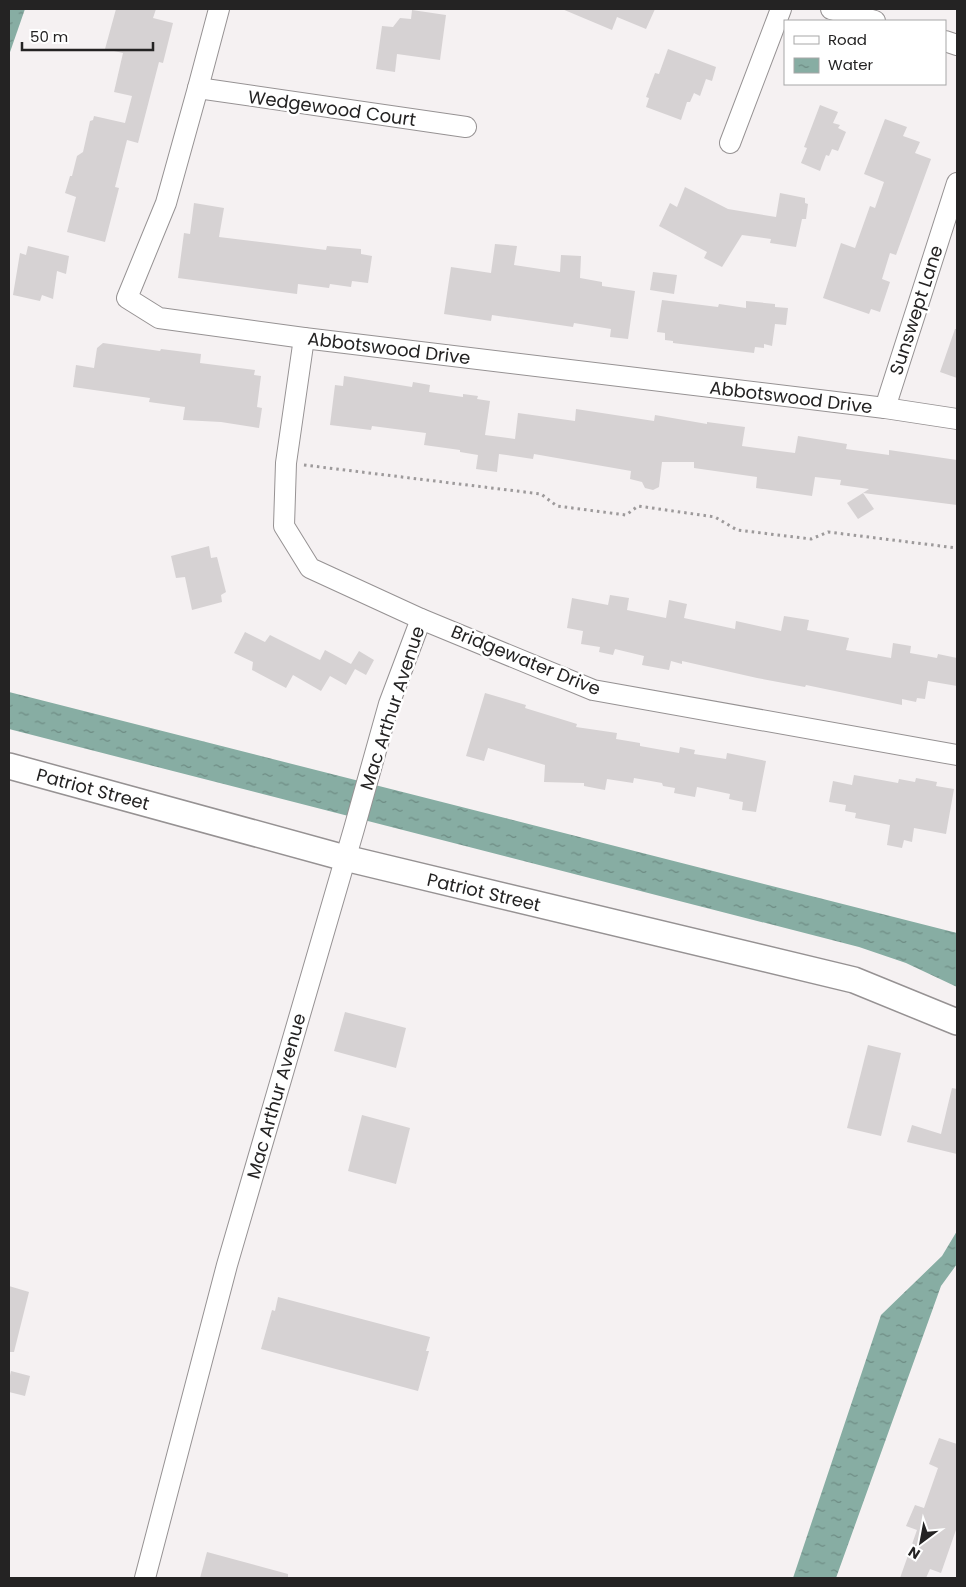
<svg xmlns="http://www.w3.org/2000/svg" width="966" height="1587" viewBox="0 0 966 1587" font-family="Poppins,sans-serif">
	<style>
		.water { fill: url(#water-ripples) }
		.building { fill: #d6d2d3 }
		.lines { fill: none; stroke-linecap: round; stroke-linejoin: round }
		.minor-casing { stroke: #969293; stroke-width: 22 }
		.major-casing { stroke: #969293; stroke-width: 28 }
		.path { stroke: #9d9a9b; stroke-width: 3; stroke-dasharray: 2.5 4; stroke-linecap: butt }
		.minor { stroke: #fff; stroke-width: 20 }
		.major { stroke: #fff; stroke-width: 25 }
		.labels { text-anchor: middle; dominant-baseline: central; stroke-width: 5; stroke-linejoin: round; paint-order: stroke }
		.street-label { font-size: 18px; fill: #242323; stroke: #fff }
	</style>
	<defs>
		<pattern id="water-ripples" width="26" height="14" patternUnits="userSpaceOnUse" patternTransform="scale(1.25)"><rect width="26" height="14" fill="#87ada3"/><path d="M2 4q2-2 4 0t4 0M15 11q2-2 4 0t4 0" fill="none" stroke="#6e8c84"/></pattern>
	</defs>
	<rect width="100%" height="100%" fill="#f5f1f2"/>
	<g class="water">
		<path d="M9,9H25L9,55Z"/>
		<path d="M9,692L957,933V987L906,963L859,947L9,729Z"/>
		<path d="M957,1231V1264L941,1286L836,1578H793L881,1315L942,1256Z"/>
	</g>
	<g class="building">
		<path d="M116,9H156L153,18L173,23L163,63L159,62L138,143L127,140L115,187L119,188L105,242L67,232L76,197L65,193L70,176H72L77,156L83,152L90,121L93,120L94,116L125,123L132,96L114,92L123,53L105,49Z"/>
		<path d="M562,9H655L646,29L617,17L612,30Z"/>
		<path d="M412,10L446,15L440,60L397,54L395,72L376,69L382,26L393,27L400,18L411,19Z"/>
		<path d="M668,49L716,67L712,81L706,79L700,96L694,93L690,102H687L681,120L646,107L649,98L646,97L655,73L659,74Z"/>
		<path d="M820,105L838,112L833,123L840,125L838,128L846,132L838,151L832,149L829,156L826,155L820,171L801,163L807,148L804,147Z"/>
		<path d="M885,119L907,127L903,136L920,142L915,153L931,159L896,255L890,253L882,279L890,282L880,312L871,309L869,314L823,298L841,243L855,248L870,206L875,208L884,182L864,174Z"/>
		<path d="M685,187L728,209L776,217L780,193L805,198V203L808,204L806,219H802L796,247L770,243L771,239L742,235L722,267L704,258L707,252L659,226L670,203L677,207Z"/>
		<path d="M194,203L224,208L219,237L326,250L327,246L361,249V254L372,256L368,283L352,281L351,287L330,284L329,288L298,284L297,294L178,278L184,233L190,234Z"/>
		<path d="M495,244L517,246L514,265L560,272L561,255L581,256L580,278L602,282V286L635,291L628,339L610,337L611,329L574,323L573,327L492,315L491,321L444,314L451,267L491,273Z"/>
		<path d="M28,246L69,256L66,274L57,271L53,299L42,295L40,301L13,295L20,253L26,255Z"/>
		<path d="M653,272L677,275L674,294L650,290Z"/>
		<path d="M662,300L718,307L719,304L746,308V301L775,304V307L788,308L786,325L775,324L772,346L764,344V348L755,347L754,353L673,343V341L665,340V333L657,332Z"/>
		<path d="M955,329H957V378L940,372Z"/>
		<path d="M103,343L160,351L161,349L201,354L200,363L255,370L254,375L261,376L257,407L262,408L259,428L221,422L183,420L185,407L149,402L150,398L73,387L76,365L94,368L97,348Z"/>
		<path d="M344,376L412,387L413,382L430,385L429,392L463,397V394L478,396L477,399L490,401L485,435L515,439L518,413L575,421L576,409L654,421L655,415L707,424V422L745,427L742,446L795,453L798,436L847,444L846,449L889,455V450L957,460V505L863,493L869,489L840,485L841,480L815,477L812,496L756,488L757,477L694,468V462H662L659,487L653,490L645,488L642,482L630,479L631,471L534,454L533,459L499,454L497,472L476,469L478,455L460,452V450L424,445L426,433L372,426L371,430L330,425L335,385L343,386Z"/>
		<path d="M863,493L874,509L858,519L847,503Z"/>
		<path d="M209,546L211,558L217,557L226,592L221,595L222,602L192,610L185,577L176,578L171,556Z"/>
		<path d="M610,595L629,598L627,610L666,618L669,600L687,604L684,618L735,629L736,621L781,631L784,616L809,620L807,630L849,638L846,650L891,658L893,643L911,646L910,653L937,658L938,654L957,658V686L928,681L925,699L917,698L916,702L902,699V705L806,685L805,687L757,678L682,661V664L671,661L669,670L642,665L644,656L615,649L613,655L599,652L600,647L581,644L583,631L567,628L572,598L608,605Z"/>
		<path d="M245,632L265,642L270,635L320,660L325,650L351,664L359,651L374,660L366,675L355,669L346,685L330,676L321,691L293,675L286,688L252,670L253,662L234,653Z"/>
		<path d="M485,693L526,705L525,708L577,724L576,727L617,733L616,739L640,743V746L679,753L680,747L695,750L694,754L726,759L727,753L766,761L756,812L742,810L743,802L729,799L730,794L697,787L695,797L674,793L675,788L663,786L662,783L634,778L633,783L607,779L605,790L584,786V783L544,782L545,765L488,748L484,761L466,756Z"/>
		<path d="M854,775L898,783L899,779L915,782L916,778L937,782L936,786L954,789L946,834L914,828L912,842L904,840L902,848L887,845L890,825L855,818L856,813L845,811L846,805L829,802L833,781L852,785Z"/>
		<path d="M345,1012L406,1028L396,1068L334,1051Z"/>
		<path d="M868,1045L901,1053L881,1136L847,1128Z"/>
		<path d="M952,1088L957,1089V1154L907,1142L912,1125L941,1134Z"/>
		<path d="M362,1115L410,1128L396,1184L348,1171Z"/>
		<path d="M9,1286L29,1292L14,1352H9Z"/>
		<path d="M278,1297L430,1337L426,1351H429L418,1391L261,1349L272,1310L275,1311Z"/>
		<path d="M11,1371L30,1376L25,1396L9,1392V1380Z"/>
		<path d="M939,1438L957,1444V1527L941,1573L930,1569L926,1578H900L917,1530L906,1526L915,1505L924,1508L938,1468L929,1464Z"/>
		<path d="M207,1552L288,1574V1578H200Z"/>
	</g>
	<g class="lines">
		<defs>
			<g id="minor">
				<path d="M219,9L198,88L166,203L127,298L159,318L304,338L885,408L957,419"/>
				<path d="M831,9L875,21"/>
				<path d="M945,41L957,45"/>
				<path d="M198,88L466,127"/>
				<path d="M730,143L781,9"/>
				<path d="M304,338L286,463L284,526L310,568L421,619L593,690L957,755"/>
				<path d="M885,408L957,183"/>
				<path d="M145,1578L227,1265L354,829L389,704L421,619"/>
			</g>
			<path id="major" d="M9,766L345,858L854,980L957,1022"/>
		</defs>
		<use href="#minor" class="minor-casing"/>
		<use href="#major" class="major-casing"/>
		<path class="path" d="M304,465L541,494L557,506L626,515L638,506L715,517L737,530L811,539L828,532L957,548"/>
		<use href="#minor" class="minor"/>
		<use href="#major" class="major"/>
	</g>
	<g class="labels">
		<g class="street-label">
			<text transform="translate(332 108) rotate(8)">Wedgewood Court</text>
			<text transform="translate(916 310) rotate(-72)">Sunswept Lane</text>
			<text transform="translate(389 348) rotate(7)">Abbotswood Drive</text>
			<text transform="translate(791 397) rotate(7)">Abbotswood Drive</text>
			<text transform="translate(526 660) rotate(22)">Bridgewater Drive</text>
			<text transform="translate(392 708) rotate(-72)">Mac Arthur Avenue</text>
			<text transform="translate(93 789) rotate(15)">Patriot Street</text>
			<text transform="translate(484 892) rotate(13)">Patriot Street</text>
			<text transform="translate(276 1096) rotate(-74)">Mac Arthur Avenue</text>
		</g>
	</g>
	<rect width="966" height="1587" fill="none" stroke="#242323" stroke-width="20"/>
	<rect x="784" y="20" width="162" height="65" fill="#ffffff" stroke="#a7a7a7"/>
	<rect x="794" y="36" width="25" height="8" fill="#ffffff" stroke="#a7a7a7"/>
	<text x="828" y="45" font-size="15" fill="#242323">Road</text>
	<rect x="794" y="58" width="25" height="15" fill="url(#water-ripples)" stroke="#a7a7a7"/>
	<text x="828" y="70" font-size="15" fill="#242323">Water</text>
	<g transform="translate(921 1542) rotate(212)" stroke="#ffffff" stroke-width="4" paint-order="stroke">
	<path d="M0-4L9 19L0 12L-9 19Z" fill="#242323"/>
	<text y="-8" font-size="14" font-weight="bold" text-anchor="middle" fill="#242323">N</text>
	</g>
	<path d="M22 42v8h131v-8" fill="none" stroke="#242323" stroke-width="2.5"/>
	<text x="30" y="42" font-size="15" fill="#242323" stroke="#ffffff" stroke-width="4" paint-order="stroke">50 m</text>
</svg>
